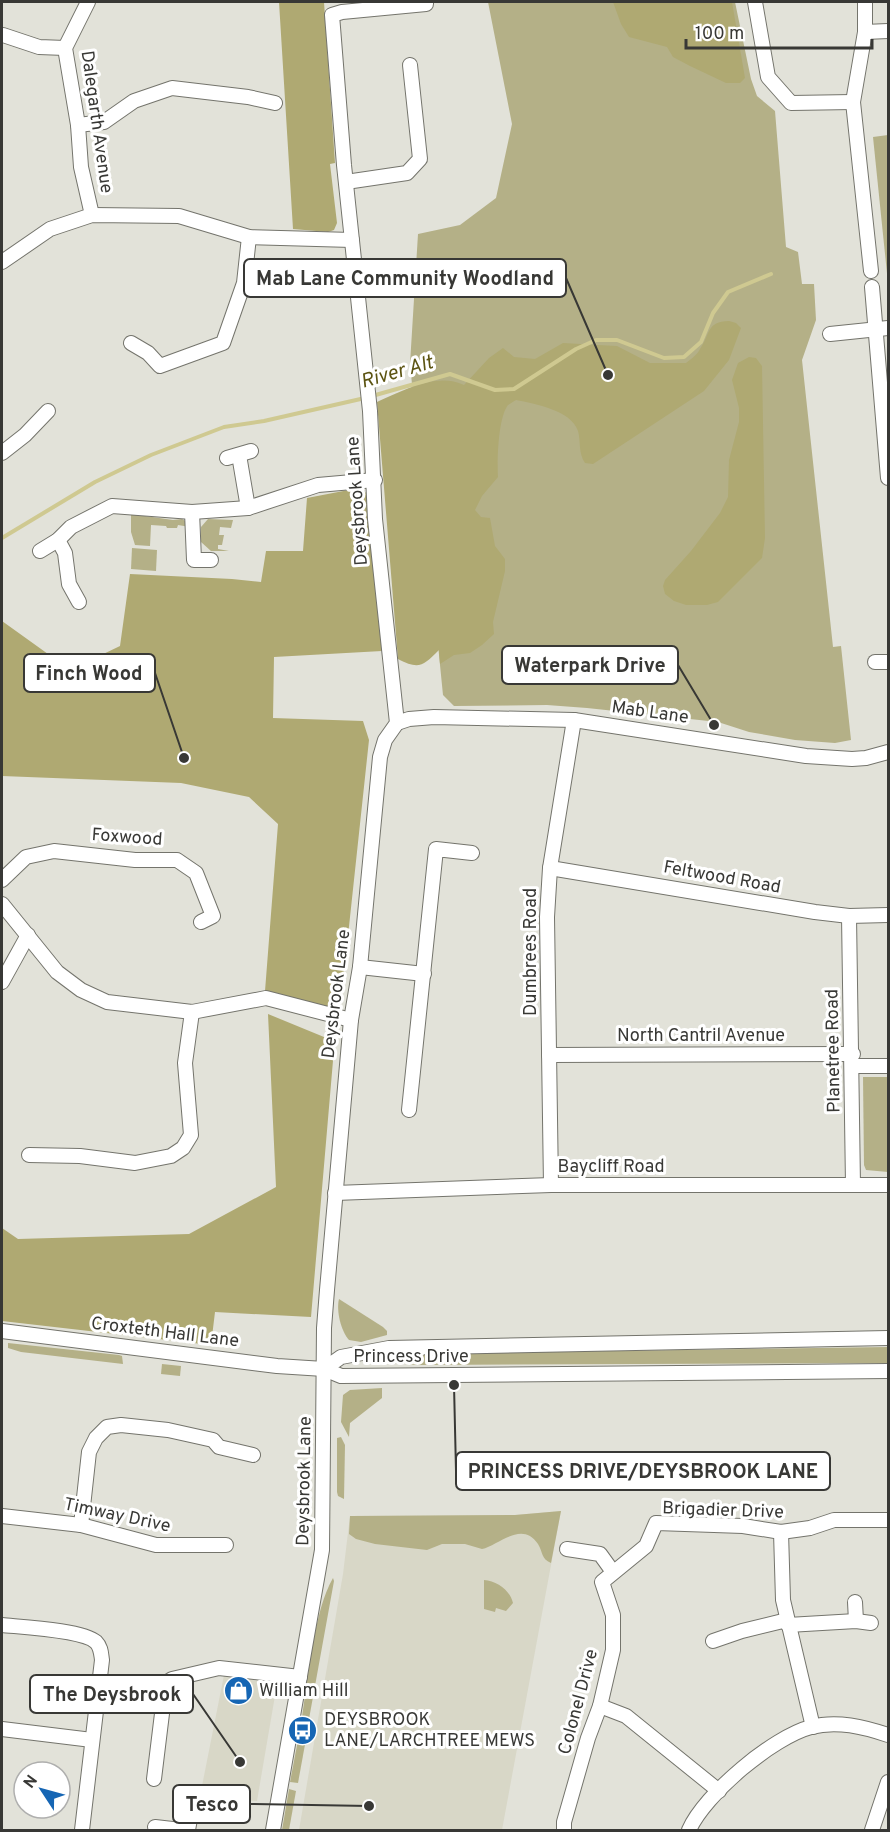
<svg xmlns="http://www.w3.org/2000/svg" width="890" height="1832" viewBox="0 0 890 1832" font-family="Overpass,sans-serif">
	<style>
		.built { fill: #d8d7c7 }
		.green { fill: #b4b087 }
		.forest { fill: #afa972 }
		.lines { fill: none; stroke-linecap: round; stroke-linejoin: round }
		.stream { stroke: #cfc991; stroke-width: 4 }
		.minor-casing { stroke: #74746c; stroke-width: 16 }
		.minor { stroke: #fff; stroke-width: 14 }
		.labels { text-anchor: middle; dominant-baseline: central; stroke-width: 6; stroke-linejoin: round; paint-order: stroke }
		.street-label { font-size: 18px; fill: #383835; stroke: #fff }
		.poi-label { font-size: 18px; fill: #383835; stroke: #fff; text-anchor: start }
		.water-label { font-size: 20px; font-style: italic; fill: #5c5412; stroke: #fff }
		.leader { fill: none; stroke: #383835; stroke-width: 2 }
		.callout-dot { fill: #383835; stroke: #fff; stroke-width: 2 }
		.callout { fill: #fff; stroke: #383835; stroke-width: 2 }
		.callout-label { font-size: 20px; text-anchor: middle; font-weight: bold; fill: #383835 }
	</style>
	<rect width="100%" height="100%" fill="#e2e2d9"/>
	<g class="built">
		<path d="M561,1511L502,1830H299L343,1574L350,1516L515,1515Z"/>
		<path d="M224,1675L277,1684L257,1801L200,1796Z"/>
	</g>
	<g class="green">
		<path d="M488,2H735L751,79L757,96L775,111L786,247L798,252L802,284H814L816,320L802,360L833,647L841,646L851,740L835,743L795,740L749,732L718,722L587,708L547,705L454,706L443,695L410,364L418,234L460,225L496,198L512,124Z"/>
		<path d="M888,135V283L873,137Z"/>
		<path d="M131,514L173,520L182,519L187,522L190,527L178,525L177,528H167L166,526L151,525L150,546L135,545L131,532Z"/>
		<path d="M208,519L233,520L231,528L220,527L219,535H224L222,545H218V549L229,551H211L201,542V527Z"/>
		<path d="M132,548L157,550L156,571L131,569Z"/>
		<path d="M863,1077H888V1172L866,1170L864,1165Z"/>
		<path d="M339,1299L383,1327L387,1331V1335L361,1342L349,1340C341,1331 336,1311 339,1299Z"/>
		<path d="M8,1343L119,1355L122,1356L123,1364L21,1352L8,1348Z"/>
		<path d="M888,1347V1363L418,1365L390,1363L392,1358L406,1354Z"/>
		<path d="M162,1364L181,1366L180,1376L161,1374Z"/>
		<path d="M382,1388V1398L350,1423L349,1437L341,1422L343,1395L350,1390Z"/>
		<path d="M341,1437L345,1445L344,1499L338,1496L337,1492V1438Z"/>
		<path d="M561,1511L551,1563C541,1559 543,1552 538,1544C522,1520 499,1545 482,1549L465,1544H442L427,1550L375,1544L356,1539L349,1534L350,1516L515,1515Z"/>
		<path d="M333,1578L334,1581L309,1719L302,1717C308,1680 314,1610 333,1578Z"/>
		<path d="M484,1580C497,1581 510,1590 513,1603L506,1611L496,1608L495,1612L484,1609Z"/>
		<path d="M303,1738L306,1739L298,1783L290,1782L298,1740Z"/>
		<path d="M289,1789L296,1791L289,1830H282Z"/>
	</g>
	<g class="forest">
		<path d="M279,2H324L335,163L330,164L337,223L334,230L328,232L293,229Z"/>
		<path d="M613,2H732L745,78L740,83H726L690,66L673,57L667,47L629,37L621,24Z"/>
		<path d="M729,321L736,323L741,328L729,360L704,391L593,464L585,463C578,453 581,442 578,431C571,410 535,404 516,400C516,400 508,405 508,405C498,418 497,461 498,477L482,496L475,510L481,517L490,518L495,546L505,559V571L493,622L494,634L482,645L470,653L454,655L440,664L439,650C423,666 419,670 398,659L377,402C403,391 436,372 464,385L489,358L503,348L514,357L535,359L563,343L598,345L617,346L650,363H686C691,359 697,355 700,349C711,333 706,322 729,321Z"/>
		<path d="M749,357L756,358L762,366L765,538L762,558L718,602L707,605H686L674,601L665,594L663,586L665,580L691,551L720,513L728,497L729,460L739,422V408L732,380L738,363Z"/>
		<path d="M359,488L369,495L382,651L274,657L273,718L363,721L369,740L341,1001L332,1009L265,991L278,824L249,797L181,783L2,776V621L48,654L95,658L120,646L130,574L232,579L261,582L266,551H303L307,498Z"/>
		<path d="M268,1014L324,1037L334,1049L311,1317L215,1312L211,1345L2,1321V1228L18,1239L189,1234L276,1187Z"/>
	</g>
	<g class="lines">
		<g class="stream">
			<path d="M372,396L450,374L495,390L514,389L576,349L596,340H617L664,358L684,357L701,342L713,313L728,292L771,274"/>
			<path d="M2,538L95,482L151,455L224,427L264,421L365,398"/>
		</g>
		<defs>
			<g id="minor">
				<path d="M88,2L65,48L78,125L81,167L92,215"/>
				<path d="M755,2L768,77L791,103L853,102"/>
				<path d="M865,2V32L853,102L871,271"/>
				<path d="M865,32L888,31"/>
				<path d="M3,35L39,47L65,48"/>
				<path d="M78,125L104,122L134,101L172,88L248,97L275,103"/>
				<path d="M346,182L407,173L420,159L410,65"/>
				<path d="M2,262L50,229L92,215L179,216L249,237L352,240"/>
				<path d="M872,287L888,478"/>
				<path d="M830,334L888,328"/>
				<path d="M131,343L148,353L160,366L223,343L244,283L249,237"/>
				<path d="M2,453L25,435L48,411"/>
				<path d="M239,455L248,508"/>
				<path d="M227,458L251,451"/>
				<path d="M192,512L194,560H211"/>
				<path d="M58,540L65,553L69,584L79,602"/>
				<path d="M40,551L58,540L71,527L112,506L192,512L248,508L318,485L375,480"/>
				<path d="M875,662H888"/>
				<path d="M397,723L409,719L434,717L574,720L806,756L852,759L866,758L888,752"/>
				<path d="M550,868L815,912L849,916L888,915"/>
				<path d="M2,880L26,857L54,851L135,860H177L196,873L213,916L201,922"/>
				<path d="M2,904L57,972L81,990L107,1002L192,1012L266,998L351,1020"/>
				<path d="M849,916L853,1185"/>
				<path d="M360,967L424,974"/>
				<path d="M2,982L28,935"/>
				<path d="M549,1055L853,1054"/>
				<path d="M853,1066H888"/>
				<path d="M409,1110L436,849L472,853"/>
				<path d="M29,1155L80,1156L135,1163L171,1156L183,1148L191,1135L185,1063L192,1012"/>
				<path d="M551,1185L547,917L550,868L574,720"/>
				<path d="M335,1193L551,1185H888"/>
				<path d="M2,1331L277,1366L324,1369L341,1376L888,1371"/>
				<path d="M324,1369L341,1357L389,1348L888,1338"/>
				<path d="M2,1516L81,1525L156,1545H226"/>
				<path d="M81,1525L89,1452L96,1438L107,1427L121,1425L168,1430L213,1440L219,1447L253,1455"/>
				<path d="M781,1532L783,1600L813,1727"/>
				<path d="M567,1549L600,1554L613,1572"/>
				<path d="M855,1602L856,1621"/>
				<path d="M2,1625C21,1627 83,1630 96,1642C101,1647 101,1653 102,1660L82,1830"/>
				<path d="M788,1625L856,1621L871,1623"/>
				<path d="M713,1641L742,1631L787,1620"/>
				<path d="M600,1706L626,1716L719,1791"/>
				<path d="M2,1729L92,1740"/>
				<path d="M154,1779L165,1689L166,1683L172,1679L219,1668L300,1677"/>
				<path d="M155,1827L181,1830"/>
				<path d="M188,1830L193,1802"/>
				<path d="M273,1830L322,1550L324,1328L327,1290L351,1020L360,967L380,757L385,740L397,723L375,519L370,411L344,165L332,15L342,12L426,4V2"/>
				<path d="M564,1830V1822L588,1738L600,1706L613,1650V1615L602,1582L646,1546L656,1523L743,1526L781,1532L810,1528L834,1520H888"/>
				<path d="M689,1830C705,1794 773,1737 811,1727C837,1720 864,1727 888,1735"/>
				<path d="M872,1830L888,1782"/>
			</g>
		</defs>
		<use href="#minor" class="minor-casing"/>
		<use href="#minor" class="minor"/>
	</g>
	<defs>
		<symbol id="shop-disc" viewBox="-11 -11 22 22"><circle r="9.5" fill="#1666b4" stroke="#fff"/><path d="M-5-2.5h2.3a2.7 3.5 0 0 1 5.4 0H5L5.5 6h-11ZM-1.5-2.5h3a1.5 2.3 0 0 0-3 0Z" fill="#fff"/></symbol>
		<symbol id="bus-disc" viewBox="-11 -11 22 22"><circle r="9.5" fill="#1666b4" stroke="#fff"/><path d="M-5-6H5V4H4V6H2V4H-2V6H-4V4H-5ZM-3.5-4V0h7V-4ZM-3.5 1.2v1.5H-2V1.2ZM2 1.2v1.5H3.5V1.2Z" fill="#fff"/></symbol>
	</defs>
	<g fill-rule="evenodd">
		<use href="#shop-disc" x="222" y="1674" width="33" height="33"/>
		<use href="#bus-disc" x="286" y="1714" width="33" height="33"/>
	</g>
	<g class="labels">
		<g class="street-label">
			<text transform="translate(96 122) rotate(82)">Dalegarth Avenue</text>
			<text transform="translate(358 501) rotate(-94)">Deysbrook Lane</text>
			<text transform="translate(650 713) rotate(8)">Mab Lane</text>
			<text transform="translate(127 838) rotate(4)">Foxwood</text>
			<text transform="translate(722 878) rotate(10)">Feltwood Road</text>
			<text transform="translate(531 952) rotate(-90)">Dumbrees Road</text>
			<text transform="translate(337 994) rotate(-83)">Deysbrook Lane</text>
			<text x="701" y="1036">North Cantril Avenue</text>
			<text transform="translate(834 1051) rotate(-91)">Planetree Road</text>
			<text x="611" y="1167">Baycliff Road</text>
			<text transform="translate(165 1333) rotate(7)">Croxteth Hall Lane</text>
			<text x="411" y="1357">Princess Drive</text>
			<text transform="translate(305 1481) rotate(-89)">Deysbrook Lane</text>
			<text transform="translate(723 1511) rotate(2)">Brigadier Drive</text>
			<text transform="translate(117 1516) rotate(12)">Timway Drive</text>
			<text transform="translate(579 1702) rotate(-75)">Colonel Drive</text>
		</g>
		<g class="poi-label">
			<text x="259" y="1691">William Hill</text>
			<text x="324" y="1720">DEYSBROOK<tspan x="324" dy="21">LANE/LARCHTREE MEWS</tspan></text>
		</g>
		<g class="water-label">
			<text transform="translate(397 373) rotate(-16)">River Alt</text>
		</g>
	</g>
	<path class="leader" d="M608 375L566 278M714 725L678 665M184 758L155 673M454 1385L456 1471M240 1762L193 1694M369 1806L250 1804"/>
	<g class="callout-dot">
		<circle cx="608" cy="375" r="6"/>
		<circle cx="714" cy="725" r="6"/>
		<circle cx="184" cy="758" r="6"/>
		<circle cx="454" cy="1385" r="6"/>
		<circle cx="240" cy="1762" r="6"/>
		<circle cx="369" cy="1806" r="6"/>
	</g>
	<g class="callout">
		<rect x="244" y="259" width="322" height="38" rx="6"/>
		<rect x="502" y="646" width="176" height="38" rx="6"/>
		<rect x="24" y="654" width="131" height="38" rx="6"/>
		<rect x="456" y="1452" width="374" height="38" rx="6"/>
		<rect x="30" y="1675" width="163" height="38" rx="6"/>
		<rect x="173" y="1785" width="77" height="38" rx="6"/>
	</g>
	<g class="callout-label">
		<text x="405" y="285">Mab Lane Community Woodland</text>
		<text x="590" y="672">Waterpark Drive</text>
		<text x="89" y="680">Finch Wood</text>
		<text x="643" y="1478">PRINCESS DRIVE/DEYSBROOK LANE</text>
		<text x="112" y="1701">The Deysbrook</text>
		<text x="212" y="1811">Tesco</text>
	</g>
	<rect width="890" height="1832" fill="none" stroke="#383835" stroke-width="6"/>
	<g transform="translate(42 1790) rotate(306)"><circle r="28" fill="#ffffff" stroke="#afafae" stroke-width="1.5"/>
	<path d="M0-4.5L10 22L0 15L-10 22Z" fill="#1666b4"/>
	<text y="-9" font-size="16" font-weight="bold" text-anchor="middle" fill="#383835">N</text>
	</g>
	<path d="M686 39v9h186v-9" fill="none" stroke="#383835" stroke-width="3"/>
	<text x="695" y="39" font-size="18" fill="#383835" stroke="#ffffff" stroke-width="4.5" paint-order="stroke">100 m</text>
</svg>
